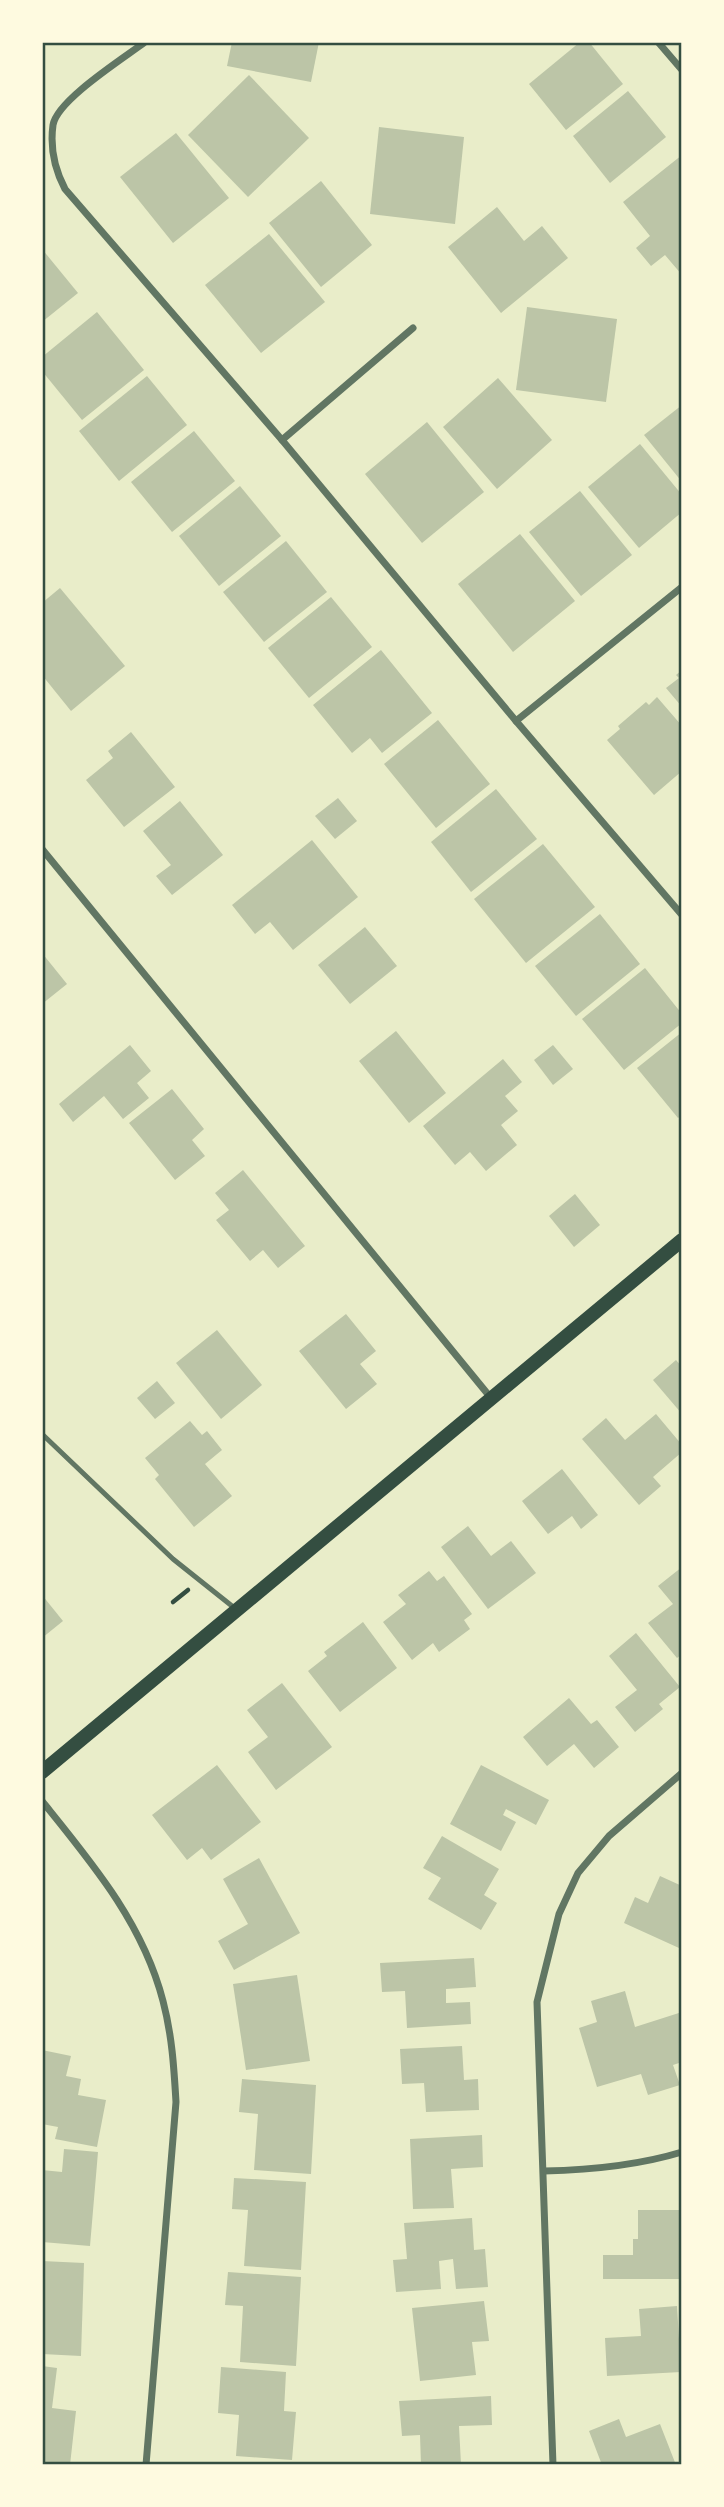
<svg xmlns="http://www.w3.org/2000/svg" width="724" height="2507" viewBox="0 0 724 2507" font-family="Commissioner,sans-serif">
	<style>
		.building { fill: #bcc5a7 }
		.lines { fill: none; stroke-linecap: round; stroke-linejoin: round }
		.path { stroke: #344e41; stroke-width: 4.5 }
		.service { stroke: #617663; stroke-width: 5 }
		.minor { stroke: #617663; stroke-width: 7 }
		.secondary { stroke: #344e41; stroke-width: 14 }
		.neatline { fill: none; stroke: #344e41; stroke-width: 2.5 }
	</style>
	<rect width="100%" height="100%" fill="#e9edc9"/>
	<g class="building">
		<path d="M232,42H319L311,82L227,66Z"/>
		<path d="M580,42H589L623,84L566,130L529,84Z"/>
		<path d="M249,75L309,138L248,197L188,135Z"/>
		<path d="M628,91L666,137L610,183L573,136Z"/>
		<path d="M379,127L464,137L455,224L370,214Z"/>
		<path d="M176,133L229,198L173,243L120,177Z"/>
		<path d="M682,155V275L665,255L651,266L636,248L650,236L623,202Z"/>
		<path d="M321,181L372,245L321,287L269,223Z"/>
		<path d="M497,207L524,241L542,226L568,258L501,313L448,247Z"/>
		<path d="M269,234L325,302L261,353L205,285Z"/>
		<path d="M42,249L78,293L42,322Z"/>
		<path d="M527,307L617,319L606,402L516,390Z"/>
		<path d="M97,312L144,370L82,420L42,371V357Z"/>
		<path d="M147,376L187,425L119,481L79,431Z"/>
		<path d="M498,378L552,440L497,489L443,427Z"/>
		<path d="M682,405V482L644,435Z"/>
		<path d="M427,422L484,492L422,543L365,474Z"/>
		<path d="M194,431L235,481L172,532L131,482Z"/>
		<path d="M640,444L682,495V512L639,548L588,487Z"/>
		<path d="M240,486L281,536L219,586L179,536Z"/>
		<path d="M580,491L632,555L581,596L529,532Z"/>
		<path d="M520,534L575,601L513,652L458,584Z"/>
		<path d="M286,541L327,592L264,642L223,592Z"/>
		<path d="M60,588L125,666L71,711L42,675V603Z"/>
		<path d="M331,597L372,647L309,698L268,648Z"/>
		<path d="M381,650L432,713L382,753L370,738L352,753L313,705Z"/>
		<path d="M682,670V707L666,688L679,678L676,675Z"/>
		<path d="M657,697L682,726V771L654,795L607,740L620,729L618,726L646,702L649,705Z"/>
		<path d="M438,720L490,784L436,828L384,764Z"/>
		<path d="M131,732L175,787L124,827L86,780L113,758L108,751Z"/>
		<path d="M496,789L537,839L471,892L431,842Z"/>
		<path d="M338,798L357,821L335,839L315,816Z"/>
		<path d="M180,801L223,855L172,895L156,876L171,865L143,831Z"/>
		<path d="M312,840L358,897L293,950L270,922L255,934L232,905Z"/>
		<path d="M543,844L595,907L526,963L474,899Z"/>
		<path d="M600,914L640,964L576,1016L535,966Z"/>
		<path d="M365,927L397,966L350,1004L318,965Z"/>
		<path d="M42,953L67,984L42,1004Z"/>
		<path d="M645,968L682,1014V1023L624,1070L582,1019Z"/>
		<path d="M396,1031L446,1093L409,1123L359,1061Z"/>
		<path d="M682,1032V1115L678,1118L637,1068Z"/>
		<path d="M130,1045L151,1071L137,1083L149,1098L123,1119L104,1096L73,1122L59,1104Z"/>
		<path d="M553,1045L573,1069L553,1085L534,1060Z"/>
		<path d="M503,1059L522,1082L505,1096L518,1111L501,1125L517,1145L486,1171L470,1152L455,1165L423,1126Z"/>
		<path d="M172,1089L204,1129L192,1140L205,1156L175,1180L129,1123Z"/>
		<path d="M243,1170L305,1246L278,1268L263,1250L250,1261L216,1220L229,1210L215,1193Z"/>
		<path d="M575,1194L600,1225L574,1247L549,1216Z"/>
		<path d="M346,1314L376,1351L360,1364L377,1384L346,1409L299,1351Z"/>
		<path d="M217,1330L262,1385L221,1419L176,1363Z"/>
		<path d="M676,1360L682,1367V1414L653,1380Z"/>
		<path d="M157,1381L175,1403L155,1419L137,1398Z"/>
		<path d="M656,1414L682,1445V1452L653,1477L661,1486L639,1505L582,1439L606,1418L625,1440Z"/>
		<path d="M190,1421L202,1435L207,1431L222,1450L205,1464L232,1496L194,1527L155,1479L159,1475L145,1458Z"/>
		<path d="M562,1469L598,1515L581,1529L572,1516L548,1534L522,1501Z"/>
		<path d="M468,1526L491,1556L511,1541L536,1573L488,1609L441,1547Z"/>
		<path d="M682,1567V1654L677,1658L648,1623L673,1604L658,1586Z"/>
		<path d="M429,1571L437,1581L444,1576L472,1614L464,1620L470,1629L439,1652L433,1643L412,1660L383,1622L406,1604L398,1595Z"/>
		<path d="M42,1595L63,1621L42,1638Z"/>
		<path d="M363,1622L397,1668L340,1712L308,1671L327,1656L324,1652Z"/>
		<path d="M636,1633L680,1687L659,1704L663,1709L635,1732L615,1707L637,1690L609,1656Z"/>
		<path d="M282,1683L332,1747L276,1790L248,1752L268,1737L247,1710Z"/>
		<path d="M569,1698L591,1724L597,1720L619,1747L594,1768L574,1744L547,1766L523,1737Z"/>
		<path d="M217,1765L261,1822L211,1860L202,1848L187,1860L152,1815Z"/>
		<path d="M481,1765L549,1800L536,1825L506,1809L503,1815L516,1822L501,1851L450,1824Z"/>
		<path d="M442,1836L499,1869L484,1895L497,1903L481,1930L428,1899L441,1878L423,1868Z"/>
		<path d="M259,1858L300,1933L234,1970L218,1941L248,1924L223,1879Z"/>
		<path d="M660,1876L682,1886V1941L679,1948L624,1923L635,1897L648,1903Z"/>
		<path d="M474,1958L476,1987L446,1989V2003L470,2002L471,2024L407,2028L405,1991L382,1992L380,1963Z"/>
		<path d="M297,1975L310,2061L246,2070L233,1984Z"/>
		<path d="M625,1991L635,2027L682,2012V2062L673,2065L680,2085L648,2095L641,2074L597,2087L579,2028L597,2022L591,2001Z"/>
		<path d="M462,2046L464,2080L478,2079L479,2110L426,2112L424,2083L402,2084L400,2049Z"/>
		<path d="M42,2050L71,2056L66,2076L81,2079L78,2095L106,2100L97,2147L55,2139L58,2127L42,2124Z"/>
		<path d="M242,2079L316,2085L311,2174L254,2170L258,2114L239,2112Z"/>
		<path d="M482,2135L483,2167L451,2169L454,2208L413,2209L410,2139Z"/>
		<path d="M64,2149L98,2152L90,2246L42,2242V2170L62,2172Z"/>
		<path d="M234,2178L306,2182L301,2270L244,2266L248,2210L232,2209Z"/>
		<path d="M638,2210H682V2279H603V2255H633V2239H638Z"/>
		<path d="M472,2218L474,2250L485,2249L488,2287L456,2289L453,2259L439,2261L441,2289L396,2292L393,2260L407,2259L404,2223Z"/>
		<path d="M42,2261L84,2263L81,2356L42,2354Z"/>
		<path d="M228,2272L301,2277L296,2366L240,2362L243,2306L225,2305Z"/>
		<path d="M484,2301L489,2341L472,2342L476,2375L420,2381L412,2308Z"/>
		<path d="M677,2306L681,2372L607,2376L605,2338L641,2336L639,2309Z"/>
		<path d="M42,2366L57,2368L52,2408L76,2411L70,2465L42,2462Z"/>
		<path d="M221,2367L286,2372L284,2411L296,2412L292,2460L236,2456L239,2415L218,2413Z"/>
		<path d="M491,2396L492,2425L459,2426L461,2465H421L420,2435L402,2436L399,2401Z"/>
		<path d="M619,2419L626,2437L660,2424L676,2465H602L589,2431Z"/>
	</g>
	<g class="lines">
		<path class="path" d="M173,1602L188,1590"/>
		<path class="service" d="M42,1434L173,1559L237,1610"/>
		<g class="minor">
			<path d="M145,42C124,58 57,100 53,125C50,147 55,170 65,189L282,440L516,721L682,915"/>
			<path d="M658,42L682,70"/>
			<path d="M282,440L413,328"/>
			<path d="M516,721L682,587"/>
			<path d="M42,849L491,1398"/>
			<path d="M42,1801C92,1863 143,1923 163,2001C172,2035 174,2068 176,2102L146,2465"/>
			<path d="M544,2171C591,2170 636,2166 682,2152"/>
			<path d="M553,2465L537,2002L559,1914L578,1873L609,1836L682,1773"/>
		</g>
		<path class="secondary" d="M42,1772L682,1240"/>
	</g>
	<rect width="724" height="2507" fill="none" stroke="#fefae0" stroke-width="88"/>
	<rect x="44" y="44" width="636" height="2419" class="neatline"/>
</svg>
